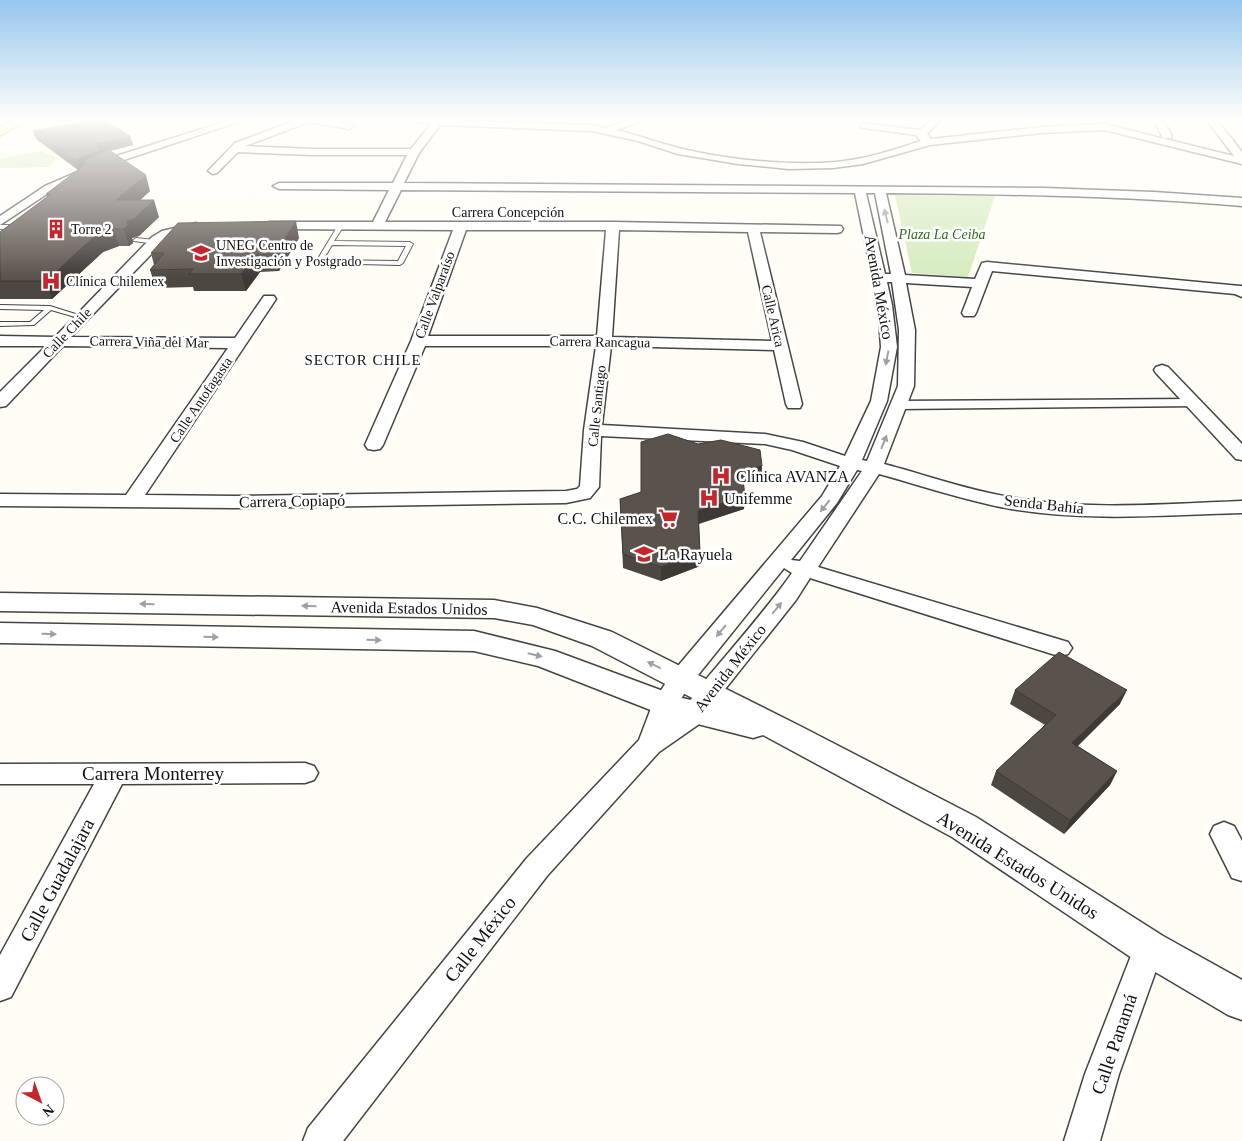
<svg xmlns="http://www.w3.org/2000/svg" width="1242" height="1141" viewBox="0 0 1242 1141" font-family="Georgia,serif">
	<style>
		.green { fill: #d5ebbd }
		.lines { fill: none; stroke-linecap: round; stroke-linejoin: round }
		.service-casing { stroke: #444; stroke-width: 2 }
		.pedestrian-casing { stroke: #444; stroke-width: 3 }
		.minor-casing { stroke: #444; stroke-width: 3 }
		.tertiary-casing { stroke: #444; stroke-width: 3 }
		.secondary-casing { stroke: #333; stroke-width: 2 }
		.service { fill: #fff; fill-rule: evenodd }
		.pedestrian { fill: #fff; fill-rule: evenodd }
		.minor { fill: #fff; fill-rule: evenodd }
		.tertiary { fill: #fff; fill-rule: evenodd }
		.secondary { fill: #fff6b0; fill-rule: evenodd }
		.wall { fill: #4d4742 }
		.shaded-wall { fill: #3f3936 }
		.building { fill: #5a524d; stroke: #3f3936 }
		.oneway { fill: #a0a0a0 }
		.labels { text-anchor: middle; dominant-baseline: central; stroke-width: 5; stroke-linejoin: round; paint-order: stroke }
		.far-street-label { font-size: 14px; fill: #111; stroke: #fff }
		.far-poi-label { font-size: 14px; fill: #111; stroke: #fff; text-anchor: start }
		.far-park-label { font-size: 14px; font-style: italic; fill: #2f6b1f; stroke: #fff }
		.far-neighbourhood-label { font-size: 15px; letter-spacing: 1px; fill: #111; stroke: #fff }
		.street-label { font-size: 16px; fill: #111; stroke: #fff }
		.poi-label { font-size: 16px; fill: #111; stroke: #fff; text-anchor: start }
		.near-street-label { font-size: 19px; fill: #111; stroke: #fff }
	</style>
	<rect width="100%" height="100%" fill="#fffdf5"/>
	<g class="green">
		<path d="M1060,119H1095L1097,126L1054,128Z"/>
		<path d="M41,151L56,158L49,167L0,168V159Z"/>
		<path d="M895,195L995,196L968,277L912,273Z"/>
	</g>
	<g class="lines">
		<defs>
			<g id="service">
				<path d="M0,225H19L22,227L19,229H0Z"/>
				<path d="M340,225L343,227L334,241L410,242L413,244L403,263L400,265L317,263L316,262L337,227ZM332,245L406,246L398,261L323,260Z"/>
				<path d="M136,238L155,240L158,242L155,244L134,241L133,240Z"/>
				<path d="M0,305L50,306L85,317L82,319L51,310L34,325L0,326V322H30L44,310L0,309Z"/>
			</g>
			<path id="pedestrian" d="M1194,399L1199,400L1200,403L1199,406L898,409L892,405L898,401Z"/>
			<g id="minor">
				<path d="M233,119H247L118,162L53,190L0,225V216L45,186L110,158Z"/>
				<path d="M299,119C313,119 343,117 354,126L349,129L309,122L245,146L312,149H411L431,124L412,121L410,119L592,125L605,128L632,119H645L643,121L616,130C638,135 658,143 679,148C730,161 811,169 862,158C882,154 902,147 921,141L916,135L864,128L861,127V123L920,130L932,119H942L927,134L931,139L1042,127L1104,124L1234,156L1206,119H1216L1242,152V164L1104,130L1042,133L930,145L863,164L833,168L789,169L738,164L678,154L638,141L592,131L440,125L419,153L404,183L1044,188L1154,192L1242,198V206C1123,196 1005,194 886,193L905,275L975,279L982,263L987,262L1240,286H1242V297L1235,294L992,271L976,313L974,316H964L962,313L972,287L906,283L915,330L914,386L884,464C926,475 967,490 1010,497C1086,511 1165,504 1242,501V513C1165,515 1087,522 1011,509C966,501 923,486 879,474L818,567L1068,642L1072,648L1068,654L1060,656L1052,654L810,578L796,600L718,698L705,720L659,752L547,876L343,1141H303L308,1128L527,858L639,740L653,703L672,673L822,496L840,466L792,450L765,444L601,436L599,487L590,498L566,503L234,508L0,506V494L126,495L228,348L63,346L6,406L0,407V392L46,346H0V336L55,337L152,237L162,231L196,223L202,227L200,230L170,237L162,243L71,337L235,338L264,296H274L276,299L145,495L234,496L566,491L577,489L580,486L584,430L596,346H425L383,445L380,449L374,450L368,449L365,445L411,341L453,230L265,229L263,226L269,222H373L389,190L279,189L273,186L279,183H393L407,155H312L238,152L217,173L213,174L208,171L235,143ZM401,190L855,193L878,305L881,347L871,401L845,456L803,442L765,434L602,425L611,346L774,350L786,404L788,408H800L802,404L760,232L837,233L841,232L843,229L841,226L613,222H385ZM866,193H875L891,274H885ZM466,230H606L597,336H428ZM619,230L748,232L772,341L612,337ZM887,282H892L899,330L898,386L867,461L862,460L887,401L897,347L892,305ZM857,470L862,471L800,561L791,560L837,503ZM784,568L792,573C768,607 740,639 713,671C698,688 692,703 673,716L677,705L690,685Z"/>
				<path d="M1153,119H1163L1172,136L1171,138H1163Z"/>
				<path d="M1162,365L1168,367L1242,444V460L1236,459L1156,373L1154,370L1156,367Z"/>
				<path d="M305,763L314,766L318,773L314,780L305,783L122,784L11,997L0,1001V955L94,784H0V764Z"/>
				<path d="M1224,822L1234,826L1242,841V881L1232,878L1210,834L1214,826Z"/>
				<path d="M1149,934L1160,938L1164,948L1119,1074L1100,1141H1064L1085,1074L1134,948L1138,938Z"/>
			</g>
			<path id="tertiary" d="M0,593L494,600L537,608L612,632L802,727L976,817L1163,936L1242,980V1020L1228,1015L1135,960L952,837L763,735L753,738L666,716L538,666L474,651L0,643V623L474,631L555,651L682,698L700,702L592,646L533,625L494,618L0,611Z"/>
			<path id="secondary" d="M14,119H29L0,136V127Z"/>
		</defs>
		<use href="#service" class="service-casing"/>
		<use href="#pedestrian" class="pedestrian-casing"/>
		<use href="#minor" class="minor-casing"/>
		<use href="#tertiary" class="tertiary-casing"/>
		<use href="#secondary" class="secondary-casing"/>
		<use href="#service" class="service"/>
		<use href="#pedestrian" class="pedestrian"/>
		<use href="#minor" class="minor"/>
		<use href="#tertiary" class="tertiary"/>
		<use href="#secondary" class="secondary"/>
	</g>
	<g class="wall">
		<path d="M33,131L130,136L133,145L110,151L150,191L140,200L159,217L139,236L132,238L133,243L129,246H119L103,252L52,299H0V232L47,197L46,194L78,170L36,139Z"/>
		<path d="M299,238L279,271L260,272L246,291H194L193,287L156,288L150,270L154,265L151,253Z"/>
		<path d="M641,442L762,466L761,479L743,484L745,496L744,509L699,524L700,552V566L661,581L623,568L620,499L641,493Z"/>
		<path d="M1015,690L1120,704L1078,746L1117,771L1110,785L1064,834L991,785L996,771L1045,725L1010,704Z"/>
	</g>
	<g class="shaded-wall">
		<path d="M130,136L133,145L102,153L104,159L86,164L83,161L85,167L78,170L75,161L94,145Z"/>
		<path d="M146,175L150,191L122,217L116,200Z"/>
		<path d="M154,200L159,217L139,236L132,238L133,243L129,246L124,229L127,221Z"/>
		<path d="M296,221L299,238L279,271L275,254Z"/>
		<path d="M113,229L119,246L103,252L52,299L46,281L97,234Z"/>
		<path d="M256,255L260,272L246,291L241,274Z"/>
		<path d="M762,466L761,479L740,484L742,471Z"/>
		<path d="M745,496L744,509L697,524L698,511Z"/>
		<path d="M700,552V566L661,581V567Z"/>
		<path d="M1127,690L1120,704L1066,757L1072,743Z"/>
		<path d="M1117,771L1110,785L1064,834L1070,820Z"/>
	</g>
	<g class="building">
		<path d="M98,119H102L130,136L94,145L101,150L75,161L33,131Z"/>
		<path d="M109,150L146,175L116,200H154L134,219L127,221L128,225L124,229H113L97,234L46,281H0V232L51,194H46L86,164L83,161Z"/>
		<path d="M296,221L275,254L256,255L241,274H189L193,269L150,270L164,253H151L178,223Z"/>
		<path d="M668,434L698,444L721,440L760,450L762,466L742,471L745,496L698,511L700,552L661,567L623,554L620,499L641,492V442Z"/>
		<path d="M1059,652L1127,690L1072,743L1117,771L1070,820L996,771L1056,715L1015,690Z"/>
	</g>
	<defs><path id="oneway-solid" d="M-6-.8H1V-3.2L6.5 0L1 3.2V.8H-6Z" transform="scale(1.25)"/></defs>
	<g class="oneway">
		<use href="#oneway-solid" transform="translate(886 216) rotate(-104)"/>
		<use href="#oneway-solid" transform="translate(887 358) rotate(101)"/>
		<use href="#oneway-solid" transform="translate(884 442) rotate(-68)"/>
		<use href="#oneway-solid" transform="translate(825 506) rotate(129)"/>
		<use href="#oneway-solid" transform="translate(147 604) rotate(-179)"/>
		<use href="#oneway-solid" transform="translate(309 606) rotate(-179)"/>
		<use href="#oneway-solid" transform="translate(777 608) rotate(-51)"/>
		<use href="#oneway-solid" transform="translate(721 631) rotate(130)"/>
		<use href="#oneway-solid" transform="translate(49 634) rotate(1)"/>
		<use href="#oneway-solid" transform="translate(211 637) rotate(1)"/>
		<use href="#oneway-solid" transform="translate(374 640) rotate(1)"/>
		<use href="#oneway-solid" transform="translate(535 655) rotate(13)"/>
		<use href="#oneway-solid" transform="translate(654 665) rotate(-154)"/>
	</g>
	<linearGradient id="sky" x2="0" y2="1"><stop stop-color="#95c6ee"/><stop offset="0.43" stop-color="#fffefa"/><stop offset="1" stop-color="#fffefa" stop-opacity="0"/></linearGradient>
	<rect width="1242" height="278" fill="url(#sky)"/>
	<defs>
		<symbol id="building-bare" viewBox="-9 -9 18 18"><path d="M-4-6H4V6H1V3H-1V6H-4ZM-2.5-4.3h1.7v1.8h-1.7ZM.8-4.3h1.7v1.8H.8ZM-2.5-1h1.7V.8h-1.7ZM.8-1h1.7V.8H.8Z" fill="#c4262e" stroke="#fff" stroke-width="2.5" paint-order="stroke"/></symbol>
		<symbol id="university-bare" viewBox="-9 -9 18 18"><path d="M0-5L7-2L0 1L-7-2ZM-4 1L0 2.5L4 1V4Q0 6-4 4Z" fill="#c4262e" stroke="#fff" stroke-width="2.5" paint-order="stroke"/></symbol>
		<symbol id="hospital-bare" viewBox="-9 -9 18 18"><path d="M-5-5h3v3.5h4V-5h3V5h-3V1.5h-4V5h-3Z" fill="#c4262e" stroke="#fff" stroke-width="2.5" paint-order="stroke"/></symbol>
		<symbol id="supermarket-bare" viewBox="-9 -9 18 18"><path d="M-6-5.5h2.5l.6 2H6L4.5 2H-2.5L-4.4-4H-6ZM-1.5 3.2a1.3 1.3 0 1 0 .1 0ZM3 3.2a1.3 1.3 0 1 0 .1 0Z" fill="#c4262e" stroke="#fff" stroke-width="2.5" paint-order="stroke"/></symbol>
		<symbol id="school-bare" viewBox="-9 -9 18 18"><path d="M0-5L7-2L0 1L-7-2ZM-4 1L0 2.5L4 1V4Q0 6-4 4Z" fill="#c4262e" stroke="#fff" stroke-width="2.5" paint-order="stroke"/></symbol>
	</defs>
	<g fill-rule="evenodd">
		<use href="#building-bare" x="42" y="215" width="28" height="28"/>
		<use href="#university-bare" x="187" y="239" width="28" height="28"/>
		<use href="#hospital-bare" x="37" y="267" width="28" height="28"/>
		<use href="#hospital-bare" x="707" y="462" width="28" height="28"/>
		<use href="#hospital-bare" x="695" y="484" width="28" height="28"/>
		<use href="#supermarket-bare" x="654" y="504" width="28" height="28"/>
		<use href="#school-bare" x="630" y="540" width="28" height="28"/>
	</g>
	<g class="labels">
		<g class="far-street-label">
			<text x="508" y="212">Carrera Concepción</text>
			<text transform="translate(435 295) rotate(-70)">Calle Valparaíso</text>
			<text transform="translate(773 316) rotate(77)">Calle Arica</text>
			<text transform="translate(67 333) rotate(-46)">Calle Chile</text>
			<text transform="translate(149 342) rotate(1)">Carrera Viña del Mar</text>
			<text transform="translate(600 342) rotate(1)">Carrera Rancagua</text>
			<text transform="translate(201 400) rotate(-56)">Calle Antofagasta</text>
			<text transform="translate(597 406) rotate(-84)">Calle Santiago</text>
		</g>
		<g class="far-poi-label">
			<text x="71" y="229">Torre 2</text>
			<text x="216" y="245">UNEG Centro de<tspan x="216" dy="16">Investigación y Postgrado</tspan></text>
			<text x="66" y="281">Clínica Chilemex</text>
		</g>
		<g class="far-park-label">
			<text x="942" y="234">Plaza La Ceiba</text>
		</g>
		<g class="far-neighbourhood-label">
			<text x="363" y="360">SECTOR CHILE</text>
		</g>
		<g class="street-label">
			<text transform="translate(879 287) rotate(80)">Avenida México</text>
			<text transform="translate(292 501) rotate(-1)">Carrera Copiapó</text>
			<text transform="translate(1044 504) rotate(6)">Senda Bahía</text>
			<text transform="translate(409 608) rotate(1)">Avenida Estados Unidos</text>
			<text transform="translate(730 668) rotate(-52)">Avenida México</text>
		</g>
		<g class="poi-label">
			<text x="736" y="476">Clínica AVANZA</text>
			<text x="724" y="498">Unifemme</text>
			<text x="653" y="518" text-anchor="end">C.C. Chilemex</text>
			<text x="659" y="554">La Rayuela</text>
		</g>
		<g class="near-street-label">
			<text x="153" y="773">Carrera Monterrey</text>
			<text transform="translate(1018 865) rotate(32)">Avenida Estados Unidos</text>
			<text transform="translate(57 880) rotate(-62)">Calle Guadalajara</text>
			<text transform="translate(480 939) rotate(-52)">Calle México</text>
			<text transform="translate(1114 1044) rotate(-71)">Calle Panamá</text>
		</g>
	</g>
	<g transform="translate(40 1101) rotate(139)"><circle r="24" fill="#ffffff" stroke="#a0a0a0"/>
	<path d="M0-4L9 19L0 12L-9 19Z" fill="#c4262e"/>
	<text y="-8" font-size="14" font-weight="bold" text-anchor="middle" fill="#111111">N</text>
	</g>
</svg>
